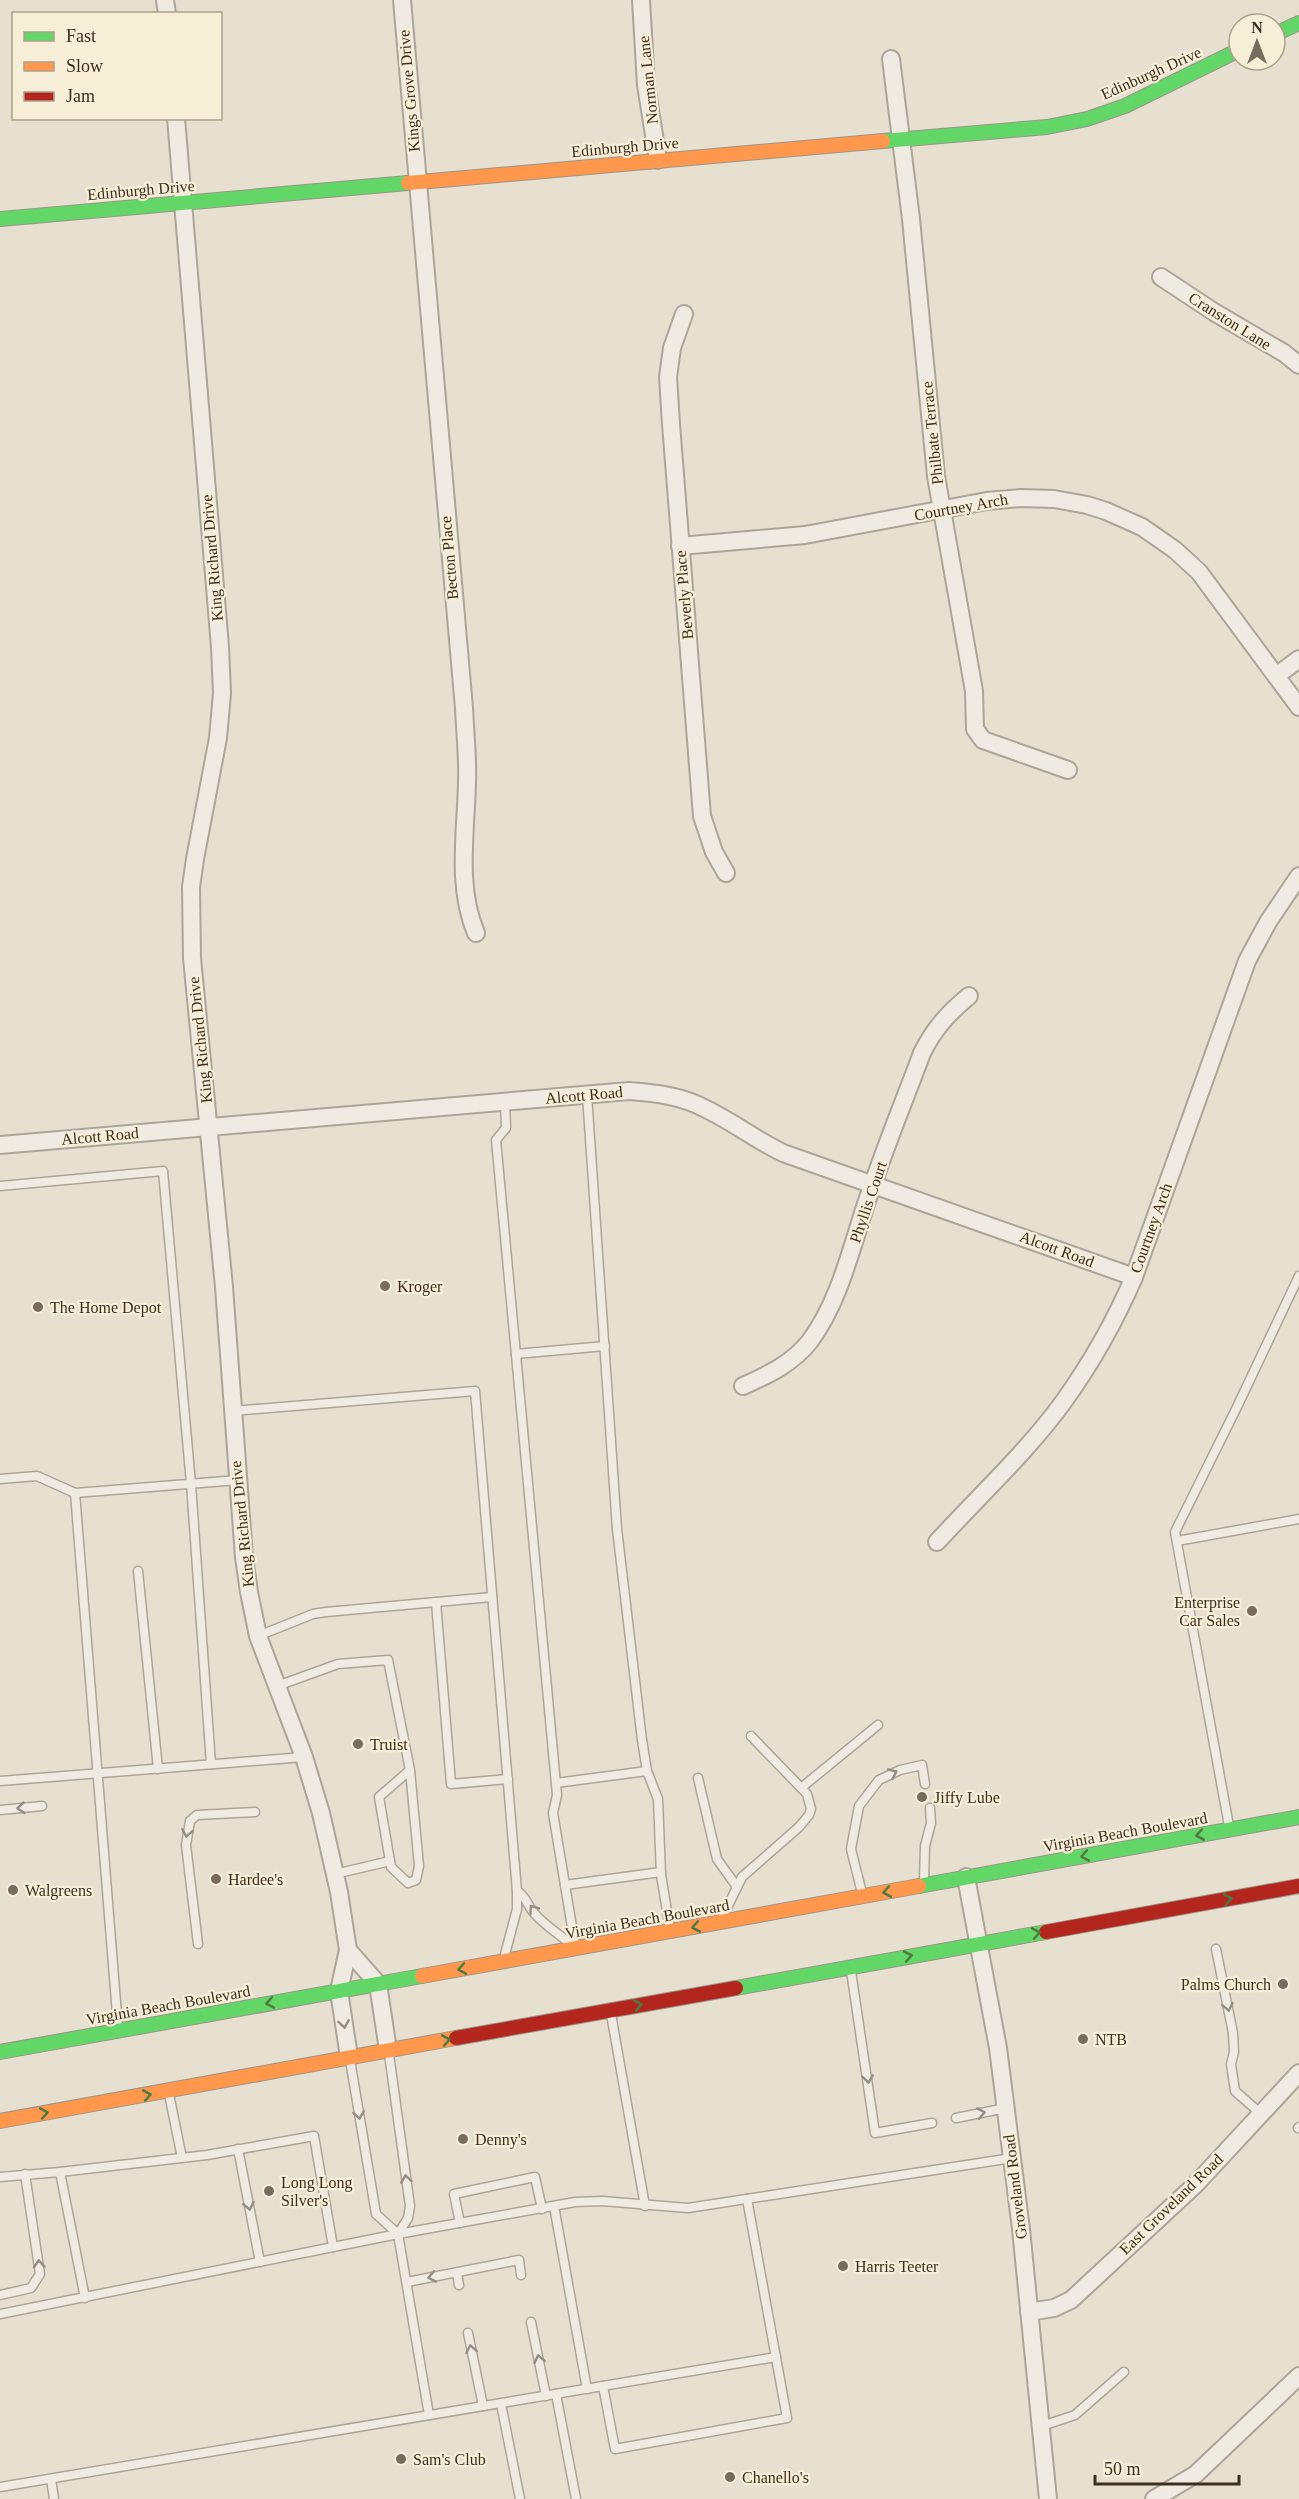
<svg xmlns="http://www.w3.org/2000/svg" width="1299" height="2499" viewBox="0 0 1299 2499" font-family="'Times New Roman',serif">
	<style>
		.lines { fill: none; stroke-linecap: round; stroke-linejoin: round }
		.lane-casing { stroke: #ada599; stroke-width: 11 }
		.street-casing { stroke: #ada599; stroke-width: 20 }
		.fast-casing { stroke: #9c958a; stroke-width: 16 }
		.slow-casing { stroke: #9c958a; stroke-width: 16 }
		.jam-casing { stroke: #9c958a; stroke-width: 16 }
		.lane { stroke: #efebe3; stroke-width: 8 }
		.street { stroke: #efebe3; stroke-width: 16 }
		.fast { stroke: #63d668; stroke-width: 14 }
		.slow { stroke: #ff974d; stroke-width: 14 }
		.jam { stroke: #b3261e; stroke-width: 14 }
		.oneway { stroke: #968c82 }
		.oneway2 { stroke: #4e7a40 }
		.poi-dot { fill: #786c5e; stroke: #f7eed8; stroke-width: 2 }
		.labels { text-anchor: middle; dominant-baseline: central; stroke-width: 4.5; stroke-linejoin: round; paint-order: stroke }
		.street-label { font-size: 16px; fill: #3d2e20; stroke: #f7eed8 }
		.poi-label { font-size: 16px; fill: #3d2e20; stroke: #f7eed8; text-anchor: start }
	</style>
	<rect width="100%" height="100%" fill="#e7e0d1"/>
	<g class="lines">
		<defs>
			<g id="lane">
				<path d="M587,1095L617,1529L642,1740L647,1771L658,1799L661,1875L670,1929"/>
				<path d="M505,1101L506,1128L496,1140L557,1795L553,1813L575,1945"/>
				<path d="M0,1186L163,1171L191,1484L211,1764"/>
				<path d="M516,1354L605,1346"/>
				<path d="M232,1411L475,1391L517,1891"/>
				<path d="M0,1479L37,1476L75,1493L238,1480"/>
				<path d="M75,1493L118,2027"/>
				<path d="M1177,1541L1299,1519"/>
				<path d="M138,1571L158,1769"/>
				<path d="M436,1602L451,1784L508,1779"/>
				<path d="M258,1636L313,1614L326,1612L492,1597"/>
				<path d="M277,1686L338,1664L388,1660L410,1770L419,1866L416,1880L408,1883L391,1867L379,1797L410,1770"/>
				<path d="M698,1778L717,1859L737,1887"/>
				<path d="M0,1781L304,1757"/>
				<path d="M556,1783L647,1771"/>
				<path d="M801,1788L878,1725"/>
				<path d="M0,1810L42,1806"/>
				<path d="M1229,1826L1175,1532L1237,1407L1299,1276"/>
				<path d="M335,1874L390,1861"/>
				<path d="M924,1881L925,1846L931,1823L930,1808"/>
				<path d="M565,1885L661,1872"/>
				<path d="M862,1893L851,1849L859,1806L879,1780L900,1770L922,1765L925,1784"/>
				<path d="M723,1916L742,1877L799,1827L809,1815L811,1809L807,1794L751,1736"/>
				<path d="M198,1944L186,1845L190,1821L197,1815L255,1812"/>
				<path d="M1216,1949L1233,2033L1234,2052L1231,2064L1235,2091L1260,2113"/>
				<path d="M504,1958L517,1909V1891C526,1896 527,1905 534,1913C544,1925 559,1934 571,1944"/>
				<path d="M851,1971L875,2133L932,2123"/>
				<path d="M611,2014L645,2206"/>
				<path d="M389,2054L410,2206L408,2218L398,2234L429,2415"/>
				<path d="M350,2060L376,2214L398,2234"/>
				<path d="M169,2094L182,2158"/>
				<path d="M956,2118L1006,2108"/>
				<path d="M1298,2128L1299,2127"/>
				<path d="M238,2149L260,2262"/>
				<path d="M60,2172L207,2155L314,2136L333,2247"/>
				<path d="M0,2177L60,2172L85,2298"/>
				<path d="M554,2206L587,2389"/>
				<path d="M460,2223L454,2194L535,2177L542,2209"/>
				<path d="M457,2273L459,2285"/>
				<path d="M407,2282L519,2260L521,2275"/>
				<path d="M0,2295L31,2288L40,2274L25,2174"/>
				<path d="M0,2314L398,2234L575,2202L602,2201L688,2208L1012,2158"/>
				<path d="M531,2322L546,2396"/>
				<path d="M468,2333L483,2406"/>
				<path d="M603,2386L615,2449L787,2418L747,2199"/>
				<path d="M556,2394L576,2499"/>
				<path d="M501,2404L520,2499"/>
				<path d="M1042,2426L1075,2415L1124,2372"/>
				<path d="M51,2479L54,2499"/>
				<path d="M0,2487L776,2357"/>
			</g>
			<g id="street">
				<path d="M165,0L167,14"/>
				<path d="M402,0L464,708C465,732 468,757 467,782C466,832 456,886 476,933"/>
				<path d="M641,0L646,85L658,160"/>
				<path d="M891,59L911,219L936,476L974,691L975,729L983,740L1068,770"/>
				<path d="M176,118L220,647L222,693L218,738L195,859L191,887L192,958L224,1287L244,1557L249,1592L258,1636L304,1757L321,1813L339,1892L348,1950L339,1991L349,2057"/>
				<path d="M1161,277L1214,312L1284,353L1299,365"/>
				<path d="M684,314L672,348L668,377L671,424L702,816L714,852L726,873"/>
				<path d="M680,546L805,535L987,501L1021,498L1054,499L1087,505L1106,511L1142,527L1175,550L1199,572L1299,707"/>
				<path d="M1276,676L1299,659"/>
				<path d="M0,1145L629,1091C656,1093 682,1096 706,1109C733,1122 756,1140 783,1153L1134,1277"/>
				<path d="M743,1386C768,1375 793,1363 810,1341C839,1302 850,1252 865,1207C882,1155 903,1104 922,1053C934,1029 948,1013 969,996"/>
				<path d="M937,1542C979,1496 1027,1452 1064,1401C1092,1362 1115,1321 1134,1277L1247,961L1268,922L1299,876"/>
				<path d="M966,1877L998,2048L1021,2229L1048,2499"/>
				<path d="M348,1950L378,1984L388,2050"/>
				<path d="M1029,2312L1054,2308L1071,2300L1195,2185L1299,2073"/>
				<path d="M1154,2499L1196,2474L1299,2376"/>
			</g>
			<g id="fast">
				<path d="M1275,34L1299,23"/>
				<path d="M883,141L1047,127L1087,119L1125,106L1239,50"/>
				<path d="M0,219L408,183"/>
				<path d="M919,1886L1299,1817"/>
				<path d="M736,1988L1046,1932"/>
				<path d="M0,2052L422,1976"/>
			</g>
			<g id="slow">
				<path d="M408,183L883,141"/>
				<path d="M422,1976L919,1886"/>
				<path d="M0,2121L456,2038"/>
			</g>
			<g id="jam">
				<path d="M1046,1932L1299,1886"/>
				<path d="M456,2038L736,1988"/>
			</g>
		</defs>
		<use href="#lane" class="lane-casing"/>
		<use href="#street" class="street-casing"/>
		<use href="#fast" class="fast-casing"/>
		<use href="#slow" class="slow-casing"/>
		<use href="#jam" class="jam-casing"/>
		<use href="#lane" class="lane"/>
		<use href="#street" class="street"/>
		<use href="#fast" class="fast"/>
		<use href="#slow" class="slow"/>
		<use href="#jam" class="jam"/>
	</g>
	<defs><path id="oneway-chevron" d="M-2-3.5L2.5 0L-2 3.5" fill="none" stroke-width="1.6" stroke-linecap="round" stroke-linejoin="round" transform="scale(1.5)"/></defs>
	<g class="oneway">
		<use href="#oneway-chevron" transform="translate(893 1773) rotate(-25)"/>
		<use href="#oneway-chevron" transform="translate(21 1808) rotate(175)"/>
		<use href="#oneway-chevron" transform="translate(187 1833) rotate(100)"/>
		<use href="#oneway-chevron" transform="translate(533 1909) rotate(-125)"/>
		<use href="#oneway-chevron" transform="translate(1228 2007) rotate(78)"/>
		<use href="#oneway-chevron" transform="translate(344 2024) rotate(81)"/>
		<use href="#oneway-chevron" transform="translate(868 2079) rotate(82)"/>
		<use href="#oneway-chevron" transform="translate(981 2113) rotate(-11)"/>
		<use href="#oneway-chevron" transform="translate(359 2115) rotate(81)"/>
		<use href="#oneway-chevron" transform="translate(406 2179) rotate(-98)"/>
		<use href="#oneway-chevron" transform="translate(249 2206) rotate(79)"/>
		<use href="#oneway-chevron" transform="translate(39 2264) rotate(-94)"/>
		<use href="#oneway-chevron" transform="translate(432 2277) rotate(169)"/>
		<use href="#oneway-chevron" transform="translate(471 2349) rotate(-101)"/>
		<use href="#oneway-chevron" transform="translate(539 2359) rotate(-102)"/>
	</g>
	<g class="oneway2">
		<use href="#oneway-chevron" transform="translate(1200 1835) rotate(170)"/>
		<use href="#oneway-chevron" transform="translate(1085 1856) rotate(170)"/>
		<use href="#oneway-chevron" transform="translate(887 1892) rotate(170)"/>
		<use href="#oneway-chevron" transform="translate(1228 1899) rotate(-10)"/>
		<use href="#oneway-chevron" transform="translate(696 1927) rotate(170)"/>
		<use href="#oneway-chevron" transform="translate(1036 1933) rotate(-10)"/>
		<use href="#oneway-chevron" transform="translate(908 1956) rotate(-10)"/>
		<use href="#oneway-chevron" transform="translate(462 1969) rotate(170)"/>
		<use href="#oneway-chevron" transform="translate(270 2003) rotate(170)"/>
		<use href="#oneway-chevron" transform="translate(638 2005) rotate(-10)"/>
		<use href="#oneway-chevron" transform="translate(446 2040) rotate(-10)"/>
		<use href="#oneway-chevron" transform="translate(147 2095) rotate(-10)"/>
		<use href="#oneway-chevron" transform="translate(44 2113) rotate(-10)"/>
	</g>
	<g class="poi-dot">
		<circle cx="385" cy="1286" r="6"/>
		<circle cx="38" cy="1307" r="6"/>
		<circle cx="1252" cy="1611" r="6"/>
		<circle cx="358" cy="1744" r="6"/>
		<circle cx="922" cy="1797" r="6"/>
		<circle cx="216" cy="1879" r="6"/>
		<circle cx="13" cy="1890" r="6"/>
		<circle cx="1283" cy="1984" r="6"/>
		<circle cx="1083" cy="2039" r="6"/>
		<circle cx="463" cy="2139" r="6"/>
		<circle cx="269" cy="2191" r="6"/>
		<circle cx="843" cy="2266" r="6"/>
		<circle cx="401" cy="2459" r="6"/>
		<circle cx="730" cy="2477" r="6"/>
	</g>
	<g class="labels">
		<g class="street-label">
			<text transform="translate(1151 73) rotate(-24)">Edinburgh Drive</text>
			<text transform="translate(648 80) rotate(-96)">Norman Lane</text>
			<text transform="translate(409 91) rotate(-95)">Kings Grove Drive</text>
			<text transform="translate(625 147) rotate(-5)">Edinburgh Drive</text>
			<text transform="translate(141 190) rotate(-5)">Edinburgh Drive</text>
			<text transform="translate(1230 321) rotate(32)">Cranston Lane</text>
			<text transform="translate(932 433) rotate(-96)">Philbate Terrace</text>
			<text transform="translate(961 507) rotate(-10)">Courtney Arch</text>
			<text transform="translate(212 558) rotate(-95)">King Richard Drive</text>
			<text transform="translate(449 558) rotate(-95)">Becton Place</text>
			<text transform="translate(684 595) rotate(-95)">Beverly Place</text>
			<text transform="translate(200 1040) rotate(-96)">King Richard Drive</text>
			<text transform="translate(584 1095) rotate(-5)">Alcott Road</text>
			<text transform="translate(100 1136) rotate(-5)">Alcott Road</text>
			<text transform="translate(868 1202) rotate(-71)">Phyllis Court</text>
			<text transform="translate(1151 1228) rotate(-70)">Courtney Arch</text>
			<text transform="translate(1057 1249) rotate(20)">Alcott Road</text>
			<text transform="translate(242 1524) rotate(-96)">King Richard Drive</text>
			<text transform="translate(1125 1832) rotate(-10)">Virginia Beach Boulevard</text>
			<text transform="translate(647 1919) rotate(-10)">Virginia Beach Boulevard</text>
			<text transform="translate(168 2005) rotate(-10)">Virginia Beach Boulevard</text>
			<text transform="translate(1015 2187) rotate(-97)">Groveland Road</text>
			<text transform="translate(1171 2204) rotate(-44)">East Groveland Road</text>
		</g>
		<g class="poi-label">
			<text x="397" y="1286">Kroger</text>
			<text x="50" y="1307">The Home Depot</text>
			<text x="1240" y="1602" text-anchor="end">Enterprise<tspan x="1240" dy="18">Car Sales</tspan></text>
			<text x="370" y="1744">Truist</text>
			<text x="934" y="1797">Jiffy Lube</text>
			<text x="228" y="1879">Hardee's</text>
			<text x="25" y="1890">Walgreens</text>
			<text x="1271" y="1984" text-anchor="end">Palms Church</text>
			<text x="1095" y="2039">NTB</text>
			<text x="475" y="2139">Denny's</text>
			<text x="281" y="2182">Long Long<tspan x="281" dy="18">Silver's</tspan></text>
			<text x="855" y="2266">Harris Teeter</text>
			<text x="413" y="2459">Sam's Club</text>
			<text x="742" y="2477">Chanello's</text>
		</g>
	</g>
	<rect x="12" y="12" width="210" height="108" fill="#f7eed8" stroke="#ada18e" stroke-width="1.5"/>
	<rect x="24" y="32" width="30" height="9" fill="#63d668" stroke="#ada18e" stroke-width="1.5"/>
	<text x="66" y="42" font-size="18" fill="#3d2e20">Fast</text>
	<rect x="24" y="62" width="30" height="9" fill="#ff974d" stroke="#ada18e" stroke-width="1.5"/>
	<text x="66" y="72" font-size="18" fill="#3d2e20">Slow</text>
	<rect x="24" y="92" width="30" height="9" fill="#b3261e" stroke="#ada18e" stroke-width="1.5"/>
	<text x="66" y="102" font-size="18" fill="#3d2e20">Jam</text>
	<g transform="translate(1257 42)"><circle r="28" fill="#f7eed8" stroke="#ada18e" stroke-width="1.5"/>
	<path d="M0-4.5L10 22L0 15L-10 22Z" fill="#786c5e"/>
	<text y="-9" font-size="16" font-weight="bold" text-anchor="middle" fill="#3d2e20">N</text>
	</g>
	<path d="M1095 2475v9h144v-9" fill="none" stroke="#3d2e20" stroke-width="3"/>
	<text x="1104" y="2475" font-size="18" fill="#3d2e20" stroke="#f7eed8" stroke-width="4.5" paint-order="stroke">50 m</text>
</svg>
